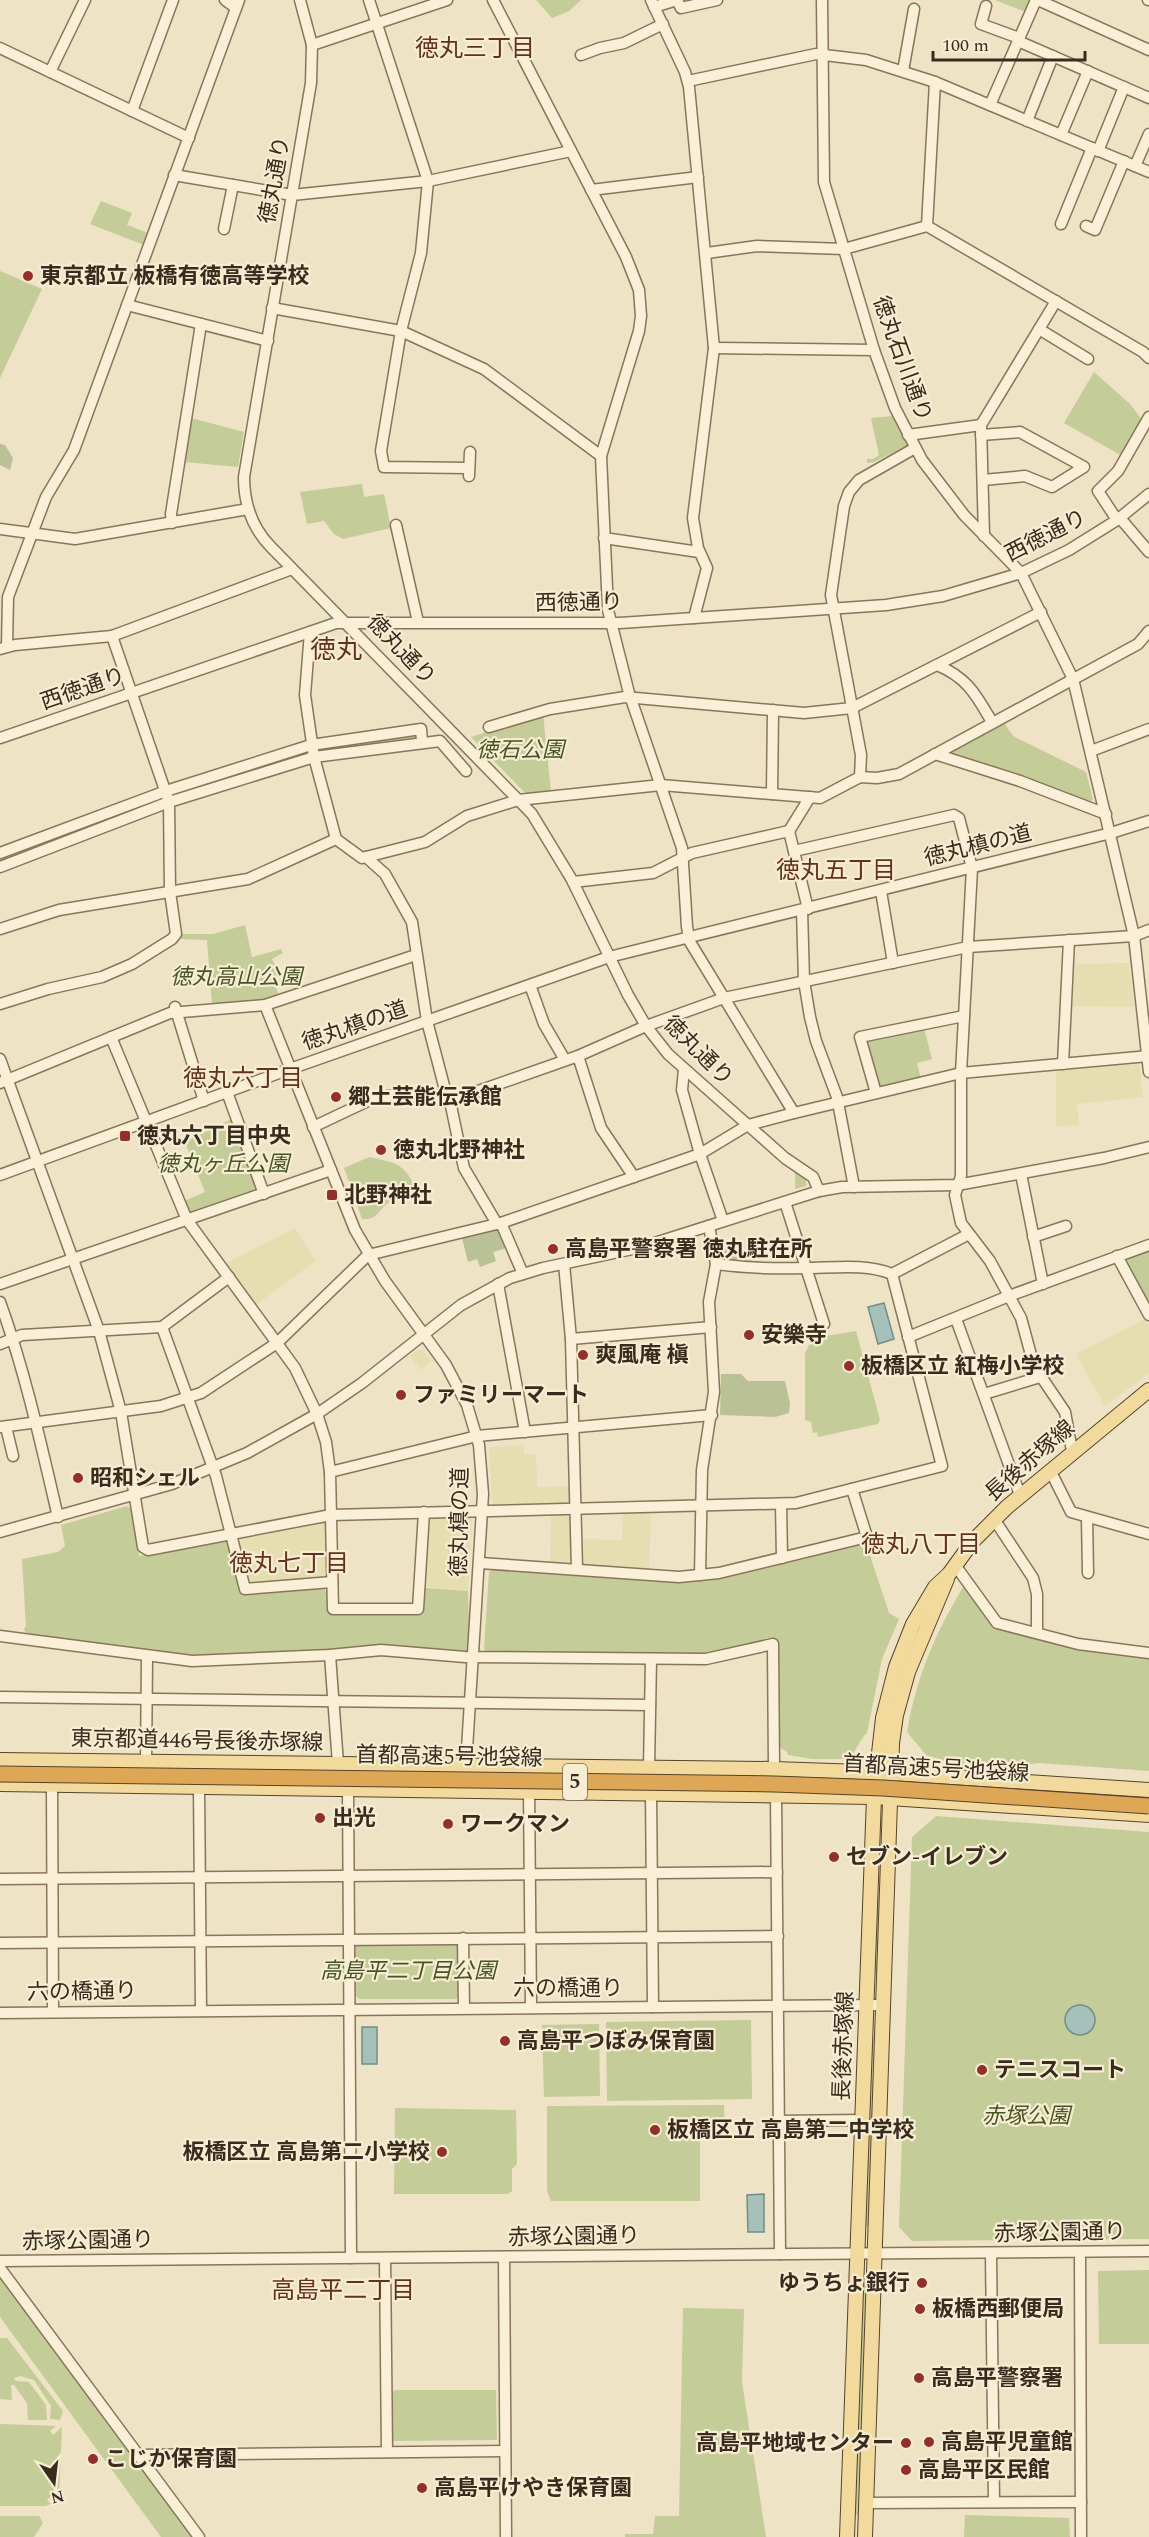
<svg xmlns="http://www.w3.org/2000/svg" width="1149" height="2537" viewBox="0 0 1149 2537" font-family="Spectral,'Noto Sans JP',serif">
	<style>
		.farmland { fill: #e4deb1 }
		.green { fill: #c4cc98 }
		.cemetery { fill: #bac197 }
		.water { fill: #a6c1ba; stroke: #6c9088; stroke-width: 1.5 }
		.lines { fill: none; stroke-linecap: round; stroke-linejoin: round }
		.minor-casing { stroke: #89755a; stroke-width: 13 }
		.major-casing { stroke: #57432e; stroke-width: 16 }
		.minor { stroke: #f9f0d7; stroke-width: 10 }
		.major { stroke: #f1da9c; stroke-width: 14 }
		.highway-bridge-casing { stroke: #57432e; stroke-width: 17; stroke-linecap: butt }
		.highway-bridge { stroke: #dda755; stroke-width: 15 }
		.poi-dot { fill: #982e2a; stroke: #f6edd3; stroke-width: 2 }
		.labels { text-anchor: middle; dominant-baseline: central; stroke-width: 4.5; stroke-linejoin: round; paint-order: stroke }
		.shield { fill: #f6edd3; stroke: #726654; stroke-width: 1.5 }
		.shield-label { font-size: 21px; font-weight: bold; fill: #392c1e }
		.street-label { font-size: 22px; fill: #392c1e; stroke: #f6edd3 }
		.poi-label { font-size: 22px; font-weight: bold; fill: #392c1e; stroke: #f6edd3; text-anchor: start }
		.park-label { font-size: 22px; font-style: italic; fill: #475525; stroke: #f6edd3 }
		.neighbourhood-label { font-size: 24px; fill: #662f1e; stroke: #f6edd3 }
		.quarter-label { font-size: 26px; fill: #662f1e; stroke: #f6edd3 }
	</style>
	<rect width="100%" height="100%" fill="#eee3c4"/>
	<g class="farmland">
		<path d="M1129,963L1134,1007L1072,1006L1075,964Z"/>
		<path d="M1139,1064L1143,1097L1077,1104L1079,1125L1056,1126V1070Z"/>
		<path d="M295,1228L316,1261L255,1305L225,1264Z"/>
		<path d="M1145,1319L1149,1326V1373L1105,1406L1076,1354Z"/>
		<path d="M418,1350L424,1351L431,1361L421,1370L410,1356Z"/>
		<path d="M524,1445V1454H536L537,1487L570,1486V1501L566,1505L497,1507L492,1502L489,1447Z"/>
		<path d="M651,1511L649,1570L586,1565L581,1561L580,1539L622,1540L623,1512Z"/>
		<path d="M551,1514H567L571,1518V1559L567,1563L550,1562Z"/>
		<path d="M470,1516L472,1520L468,1591L425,1587L428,1521L433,1517Z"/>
		<path d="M322,1521L327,1525L328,1574L323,1579L252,1585L246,1581L236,1542L240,1536Z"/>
	</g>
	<g class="green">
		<path d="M536,0H581L569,11L552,18Z"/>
		<path d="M995,0H1031L1026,12Z"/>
		<path d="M101,201L132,213L127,225L148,233L144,245L90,224Z"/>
		<path d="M0,271L42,289L0,378Z"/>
		<path d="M1094,372L1130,404L1143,421L1124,457L1064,423Z"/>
		<path d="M893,416L908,445L874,462L867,463V459H873L879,455L871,418Z"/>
		<path d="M191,418L244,432L238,467L184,462Z"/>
		<path d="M362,484L364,497L384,494L391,528L343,539L334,534L324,521L307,524L300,492Z"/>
		<path d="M543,714L551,792L527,795L471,737Z"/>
		<path d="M1003,721L1013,736L1086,772L1093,799L1089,803L952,756V750Z"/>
		<path d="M416,732L417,739L320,754L318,746Z"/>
		<path d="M306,750L308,757L173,798L171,791Z"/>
		<path d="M160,795L161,802L0,864V856Z"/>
		<path d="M245,925L252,957L281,949L283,953L272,959L280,975L273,979L279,996L261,1002L212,1005L207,940L181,939V934H213Z"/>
		<path d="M924,1028L932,1059L917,1063L921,1079L882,1088L877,1086L865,1045L869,1040Z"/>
		<path d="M234,1118L258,1186L256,1192L193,1213L187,1211L184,1201L205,1192L185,1142Z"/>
		<path d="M369,1157C398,1163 409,1165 417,1196C409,1198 398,1198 391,1201C379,1208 378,1221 362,1219L344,1168Z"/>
		<path d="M795,1172L806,1178V1186L795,1189Z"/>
		<path d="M1149,1251V1305L1126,1264L1127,1259Z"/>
		<path d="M856,1331L880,1420L878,1424L818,1437L817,1432L813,1433L811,1422L805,1420V1353L813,1338Z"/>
		<path d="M127,1506L132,1509L139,1556L223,1539L228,1543L242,1593L323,1587L340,1613L421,1614L424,1612L425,1588L468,1591L470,1650L448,1657L409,1649L179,1657L28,1638L24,1629L26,1626L22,1559L58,1552L65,1546L61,1525Z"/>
		<path d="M866,1543L889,1613L899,1619L882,1659L867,1733C858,1741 857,1751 849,1759H812L788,1755L787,1752L779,1747L778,1645L768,1638L707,1654H691L488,1653L484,1649L489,1572L495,1568L738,1573Z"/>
		<path d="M965,1584L988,1617L1032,1635L1036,1639L1081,1649L1149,1658V1771L1040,1763L1004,1768L964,1767L926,1755L907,1732C916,1678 936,1631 965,1584Z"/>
		<path d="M936,1816L1149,1832V2239L912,2241L899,2227L912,1837Z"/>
		<path d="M883,1828L877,1974L874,1973L875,1912L880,1890Z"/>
		<path d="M456,1942L460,1946L461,1995L456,1999H359L355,1995V1947L360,1943Z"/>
		<path d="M751,2020L752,2099L607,2101L606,2022Z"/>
		<path d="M599,2024L600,2096L544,2097L542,2025Z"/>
		<path d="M874,2037L876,2038L871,2226H864L872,2038Z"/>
		<path d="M724,2105L725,2133L700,2134V2201H551L547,2191V2106Z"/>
		<path d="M395,2108L516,2110L517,2164L512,2169V2191L508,2194H394Z"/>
		<path d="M1149,2270V2344H1099L1098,2271Z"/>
		<path d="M0,2278H1L193,2537H161L0,2317Z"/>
		<path d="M862,2281L869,2282L860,2515H854Z"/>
		<path d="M683,2308L744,2309L742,2382L766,2537H625V2534H653L655,2516H679Z"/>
		<path d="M0,2338H7L63,2411L60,2420L50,2419L51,2406L34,2380L20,2376L14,2378L16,2381L29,2382L46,2405L47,2420H28L27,2403L14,2385H11L12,2400L0,2399Z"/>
		<path d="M395,2390H496L497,2440L393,2441L392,2393Z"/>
		<path d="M0,2424L56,2426L50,2431L53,2435L62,2427L59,2496L54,2501L50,2497L47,2500L51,2504L45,2506H0Z"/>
		<path d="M965,2515L1069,2518L1070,2537H964Z"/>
		<path d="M0,2516H39L43,2523L34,2537H0Z"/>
	</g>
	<g class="cemetery">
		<path d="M0,444L5,445L13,458L10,470L0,465Z"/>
		<path d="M495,1230L500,1232L507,1248L493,1252L496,1261L480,1267L477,1259L468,1262L462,1238Z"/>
		<path d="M718,1242L738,1243L737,1262L722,1260Z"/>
		<path d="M721,1374H741L748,1381H785L790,1403L789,1413L775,1417L720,1415Z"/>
	</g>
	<g class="water">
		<path d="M884,1303L894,1339L878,1344L868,1307Z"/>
		<circle cx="1080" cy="2020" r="15"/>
		<rect x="362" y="2027" width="15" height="37"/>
		<path d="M764,2194V2232H748L747,2195Z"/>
	</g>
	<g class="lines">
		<defs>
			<g id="minor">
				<path d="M225,0L236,8"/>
				<path d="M300,0L312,45L311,83L244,477C244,503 252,527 270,546L532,814L572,880L628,995L646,1026L668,1054L785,1158L813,1177L819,1191"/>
				<path d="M369,0L428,181L421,253L401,331L381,451L384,467L469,468"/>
				<path d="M493,0L626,257L639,290L641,316L639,331L601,456L608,610L629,693L682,848L687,927L690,942L794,1113"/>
				<path d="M651,0L685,72L689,87L714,348L693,518L698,548L707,568L694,618"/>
				<path d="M822,0L824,182L874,350L895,408L922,460L964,515L1021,573L1073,679L1134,936L1149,1072"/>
				<path d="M1038,0L1149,50"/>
				<path d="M1148,0H1149"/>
				<path d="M986,6L981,24L1019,38"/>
				<path d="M654,7L677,0L681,8L717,0"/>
				<path d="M1018,41L1149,98"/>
				<path d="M312,45L447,0"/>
				<path d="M0,48L189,138"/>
				<path d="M581,55L600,48L624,43L663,24"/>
				<path d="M903,71L914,9"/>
				<path d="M50,72L85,0"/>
				<path d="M688,81L816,54L866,60L935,82L1149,172"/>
				<path d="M990,105L1036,0"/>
				<path d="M132,111L173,0"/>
				<path d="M1027,121L1053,56"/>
				<path d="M1061,135L1088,71"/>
				<path d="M1098,151L1124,87"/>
				<path d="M1135,166L1149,134"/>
				<path d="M174,175L292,195L428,181L571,151"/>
				<path d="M591,190L698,177"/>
				<path d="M1061,224L1092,148"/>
				<path d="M927,226L935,82"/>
				<path d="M1086,226L1095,230L1124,161"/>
				<path d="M224,229L233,185"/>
				<path d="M707,253L757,246L844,249L927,226L1143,352L1149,358"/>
				<path d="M127,305L268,341"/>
				<path d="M272,308L401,331L484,369L601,456"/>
				<path d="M1039,329L1088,359"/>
				<path d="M714,348L874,350"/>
				<path d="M908,435L981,425"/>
				<path d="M981,435L1020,432L1084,467L1052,487L1025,476L983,480"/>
				<path d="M469,476L470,452"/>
				<path d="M1120,518L1149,552"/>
				<path d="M1117,520L1098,491L1118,471L1149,417"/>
				<path d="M172,523L171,514L201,324"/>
				<path d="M396,525L418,622"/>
				<path d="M0,529L75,539L248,509"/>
				<path d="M984,536L981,425L1056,301"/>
				<path d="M604,538L699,552"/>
				<path d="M310,632L305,695L314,757L336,839L362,858L425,842L467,816L518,800L661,785L820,798L860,777L877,778L899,774L1138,644L1149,631"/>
				<path d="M7,646L8,597L46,497L74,450L239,0"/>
				<path d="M0,649L15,645L112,636L292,569"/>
				<path d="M937,665C968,678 976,695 992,722"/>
				<path d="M489,727L550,709L625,697L804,713L852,708L1041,612"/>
				<path d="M0,738L336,623H620L886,605L943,596L1021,573L1069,550L1117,520L1149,494"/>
				<path d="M1091,751L1149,729"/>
				<path d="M935,754L1020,781L1106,814"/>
				<path d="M860,777L861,755L831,595L844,506L849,492L859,480L915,448"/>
				<path d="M772,794L773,710"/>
				<path d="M789,831L808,909"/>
				<path d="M794,851L954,815L959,818L972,868L961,1073V1176L955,1195L961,1223L990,1261L1021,1318L1034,1366L1065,1412L1072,1451"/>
				<path d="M0,853L166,791L311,745L421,729L422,741"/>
				<path d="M366,857L385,874L412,922L427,1021L448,1101"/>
				<path d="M0,867L169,802L314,757L440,741L466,771"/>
				<path d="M573,882L653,873L692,853L789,831L810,797"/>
				<path d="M881,891L893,963"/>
				<path d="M802,910L804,981L810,1017L816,1041L837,1097L854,1187"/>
				<path d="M0,929L59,910L248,879L336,839"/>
				<path d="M530,985L544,1024L565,1060"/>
				<path d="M0,1004L48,989L102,977L132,964L172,939L176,934L170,892L169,802L112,636"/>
				<path d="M265,1005L355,1230L385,1281L446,1365L467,1405L479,1445L483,1494L466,1765"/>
				<path d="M175,1007L204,1101"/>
				<path d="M111,1037L187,1220L295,1368L317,1414L326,1442L330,1472L333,1609H418L424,1512"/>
				<path d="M578,1056L601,1128L634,1177"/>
				<path d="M0,1059L99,1331L121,1412L143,1547L148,1550L331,1515L796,1503L942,1466L892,1274L969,1234"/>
				<path d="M1063,1064L1069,940"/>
				<path d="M684,1069L682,1090L700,1154L723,1221"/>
				<path d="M0,1083L170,1013L265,1005L416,955"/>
				<path d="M227,1092L264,1194"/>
				<path d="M876,1093L860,1037L964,1016"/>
				<path d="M450,1101L464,1168L497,1224"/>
				<path d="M313,1127L370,1100L387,1096L404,1095L450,1101L578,1056L646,1026L724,998L968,947L1134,936L1149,930"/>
				<path d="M1021,1174L1043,1284"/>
				<path d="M0,1175L290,1069L609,957L1111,833L1149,821"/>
				<path d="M785,1202L824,1324"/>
				<path d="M501,1223L523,1274"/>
				<path d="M1033,1237L1066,1226"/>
				<path d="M1117,1256L1149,1315"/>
				<path d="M564,1264L571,1339L577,1569"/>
				<path d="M716,1264C746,1268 774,1269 804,1268C832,1268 866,1263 892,1274"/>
				<path d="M0,1284L331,1170"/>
				<path d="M498,1284L525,1432"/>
				<path d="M0,1302C25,1371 41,1444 58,1517"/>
				<path d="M956,1319L1020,1495"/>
				<path d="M162,1327L216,1476L245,1589L332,1582"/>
				<path d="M908,1337L1009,1296L1149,1245"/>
				<path d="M571,1339L711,1327"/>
				<path d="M0,1344L22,1335L162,1327L229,1277"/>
				<path d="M984,1394L1040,1377"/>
				<path d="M0,1427L161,1406L201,1393L277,1343L368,1255L501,1223L700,1154L748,1125L794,1113L961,1073L1149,1056"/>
				<path d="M6,1427L13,1456"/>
				<path d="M1050,1470L1071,1512L1149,1534"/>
				<path d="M330,1472L477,1436L712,1415"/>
				<path d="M781,1504L782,1558"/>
				<path d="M1087,1517L1088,1573"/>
				<path d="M994,1519L1033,1578L1037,1594V1633"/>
				<path d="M0,1532L172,1484L247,1453L317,1414L362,1383L461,1305L510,1278L543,1268L642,1247L819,1191L842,1187L957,1185L1104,1158L1149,1147"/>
				<path d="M480,1563L679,1577L719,1573L867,1537L852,1489"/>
				<path d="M955,1565L997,1623L1078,1644L1149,1653"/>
				<path d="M700,1575L702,1470L714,1392L709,1302L716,1264L709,1226"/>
				<path d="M0,1636L192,1661L330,1655L381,1650L465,1657L706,1659L773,1644L774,1769"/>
				<path d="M330,1655L338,1764"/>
				<path d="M0,1697L650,1705"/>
				<path d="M146,1762L147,1657"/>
				<path d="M649,1768L651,1659"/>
				<path d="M52,1784L53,2012"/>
				<path d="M199,1786L201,2011"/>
				<path d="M348,1788L351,2258"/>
				<path d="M529,1790L531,2008"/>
				<path d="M651,1792L653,2007"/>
				<path d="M776,1794L780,2254"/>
				<path d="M0,1879L777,1872"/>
				<path d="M463,1938L464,2008"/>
				<path d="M0,1943L778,1936"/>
				<path d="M0,2013L884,2005"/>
				<path d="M779,2121L863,2120"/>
				<path d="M1080,2252L1081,2537"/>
				<path d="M991,2253L994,2502"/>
				<path d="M504,2257L506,2537"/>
				<path d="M385,2258L387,2452"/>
				<path d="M0,2261L1149,2251"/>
				<path d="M0,2268L199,2537"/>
				<path d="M138,2455L505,2451"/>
				<path d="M866,2503L1081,2502"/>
			</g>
			<g id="major">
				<path d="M0,1760L774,1769L891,1773L1149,1790"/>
				<path d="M0,1784L874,1797L1149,1815"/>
				<path d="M847,2537L874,1797L883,1718L896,1667L913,1624L935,1587L949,1574L973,1541L1007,1507L1149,1390"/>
				<path d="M865,2537L892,1743L896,1715L908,1672L947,1579"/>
			</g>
		</defs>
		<use href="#minor" class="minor-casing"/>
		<use href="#major" class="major-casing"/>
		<use href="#minor" class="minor"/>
		<use href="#major" class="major"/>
		<defs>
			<path id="highway-bridge" d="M0,1774L774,1784L883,1788L1149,1806"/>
		</defs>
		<use href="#highway-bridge" class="highway-bridge-casing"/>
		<use href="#highway-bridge" class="highway-bridge"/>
	</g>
	<g class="poi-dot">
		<circle cx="28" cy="276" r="6"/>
		<circle cx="336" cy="1097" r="6"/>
		<rect x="119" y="1130" width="12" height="12" rx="3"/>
		<circle cx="381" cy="1150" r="6"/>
		<rect x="326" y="1189" width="12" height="12" rx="3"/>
		<circle cx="553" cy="1249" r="6"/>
		<circle cx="749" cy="1335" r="6"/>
		<circle cx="583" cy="1355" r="6"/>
		<circle cx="849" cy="1366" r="6"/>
		<circle cx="401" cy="1395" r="6"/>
		<circle cx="78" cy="1478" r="6"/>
		<circle cx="320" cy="1818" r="6"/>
		<circle cx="448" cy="1824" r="6"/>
		<circle cx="834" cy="1857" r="6"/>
		<circle cx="505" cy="2041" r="6"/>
		<circle cx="982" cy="2070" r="6"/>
		<circle cx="655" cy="2130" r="6"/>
		<circle cx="442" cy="2152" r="6"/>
		<circle cx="922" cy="2283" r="6"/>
		<circle cx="920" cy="2309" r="6"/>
		<circle cx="919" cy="2378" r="6"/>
		<circle cx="929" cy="2442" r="6"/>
		<circle cx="906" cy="2443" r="6"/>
		<circle cx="93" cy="2459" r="6"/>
		<circle cx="906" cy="2470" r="6"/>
		<circle cx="422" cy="2488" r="6"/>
	</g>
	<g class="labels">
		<rect class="shield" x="563" y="1764" width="24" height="36" rx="4.5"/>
		<g class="shield-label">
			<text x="575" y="1782">5</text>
		</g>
		<g class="street-label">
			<text transform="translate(275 180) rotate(-80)">徳丸通り</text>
			<text transform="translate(902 359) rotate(70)">徳丸石川通り</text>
			<text transform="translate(1046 536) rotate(-27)">西徳通り</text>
			<text transform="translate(579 603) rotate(-1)">西徳通り</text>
			<text transform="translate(401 650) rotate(46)">徳丸通り</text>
			<text transform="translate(83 689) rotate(-19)">西徳通り</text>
			<text transform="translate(978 846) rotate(-14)">徳丸槙の道</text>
			<text transform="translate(355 1026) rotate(-19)">徳丸槙の道</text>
			<text transform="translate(698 1051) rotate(45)">徳丸通り</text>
			<text transform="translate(1030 1461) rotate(-41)">長後赤塚線</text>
			<text transform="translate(460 1522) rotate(-89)">徳丸槙の道</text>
			<text transform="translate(197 1741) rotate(1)">東京都道446号長後赤塚線</text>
			<text transform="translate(449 1757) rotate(1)">首都高速5号池袋線</text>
			<text transform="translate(936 1769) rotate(3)">首都高速5号池袋線</text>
			<text x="568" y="1988">六の橋通り</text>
			<text transform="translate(82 1992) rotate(-1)">六の橋通り</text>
			<text transform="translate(844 2046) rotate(-88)">長後赤塚線</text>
			<text transform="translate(1060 2233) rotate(-1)">赤塚公園通り</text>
			<text transform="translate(574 2237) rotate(-1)">赤塚公園通り</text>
			<text transform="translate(88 2241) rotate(-1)">赤塚公園通り</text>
		</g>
		<g class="poi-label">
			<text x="40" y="276">東京都立 板橋有徳高等学校</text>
			<text x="348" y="1097">郷土芸能伝承館</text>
			<text x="137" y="1136">徳丸六丁目中央</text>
			<text x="393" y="1150">徳丸北野神社</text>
			<text x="344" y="1195">北野神社</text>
			<text x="565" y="1249">高島平警察署 徳丸駐在所</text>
			<text x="761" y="1335">安樂寺</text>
			<text x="595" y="1355">爽風庵 槇</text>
			<text x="861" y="1366">板橋区立 紅梅小学校</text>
			<text x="413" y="1395">ファミリーマート</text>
			<text x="90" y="1478">昭和シェル</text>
			<text x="332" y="1818">出光</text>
			<text x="460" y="1824">ワークマン</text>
			<text x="846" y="1857">セブン-イレブン</text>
			<text x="517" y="2041">高島平つぼみ保育園</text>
			<text x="994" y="2070">テニスコート</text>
			<text x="667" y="2130">板橋区立 高島第二中学校</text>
			<text x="430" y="2152" text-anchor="end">板橋区立 高島第二小学校</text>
			<text x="910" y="2283" text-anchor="end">ゆうちょ銀行</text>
			<text x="932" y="2309">板橋西郵便局</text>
			<text x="931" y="2378">高島平警察署</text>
			<text x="941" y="2442">高島平児童館</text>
			<text x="894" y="2443" text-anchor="end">高島平地域センター</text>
			<text x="105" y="2459">こじか保育園</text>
			<text x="918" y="2470">高島平区民館</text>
			<text x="434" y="2488">高島平けやき保育園</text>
		</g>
		<g class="park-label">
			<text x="520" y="750">徳石公園</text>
			<text x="236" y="977">徳丸高山公園</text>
			<text x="223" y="1164">徳丸ヶ丘公園</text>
			<text x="408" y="1971">高島平二丁目公園</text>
			<text x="1026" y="2116">赤塚公園</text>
		</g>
		<g class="neighbourhood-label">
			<text x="475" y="49">徳丸三丁目</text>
			<text x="836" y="871">徳丸五丁目</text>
			<text x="243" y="1079">徳丸六丁目</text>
			<text x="921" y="1545">徳丸八丁目</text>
			<text x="289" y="1564">徳丸七丁目</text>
			<text x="343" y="2291">高島平二丁目</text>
		</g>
		<g class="quarter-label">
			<text x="336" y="650">徳丸</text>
		</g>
	</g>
	<g transform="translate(54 2483) rotate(166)" stroke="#f6edd3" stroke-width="4.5" paint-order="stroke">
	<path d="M0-4.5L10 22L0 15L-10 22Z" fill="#392c1e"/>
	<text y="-9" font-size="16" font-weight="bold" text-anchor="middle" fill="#392c1e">N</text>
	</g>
	<path d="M933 51v9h152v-9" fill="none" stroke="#392c1e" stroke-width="3"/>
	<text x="942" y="51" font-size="18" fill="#392c1e" stroke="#f6edd3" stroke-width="4.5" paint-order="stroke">100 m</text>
</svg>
